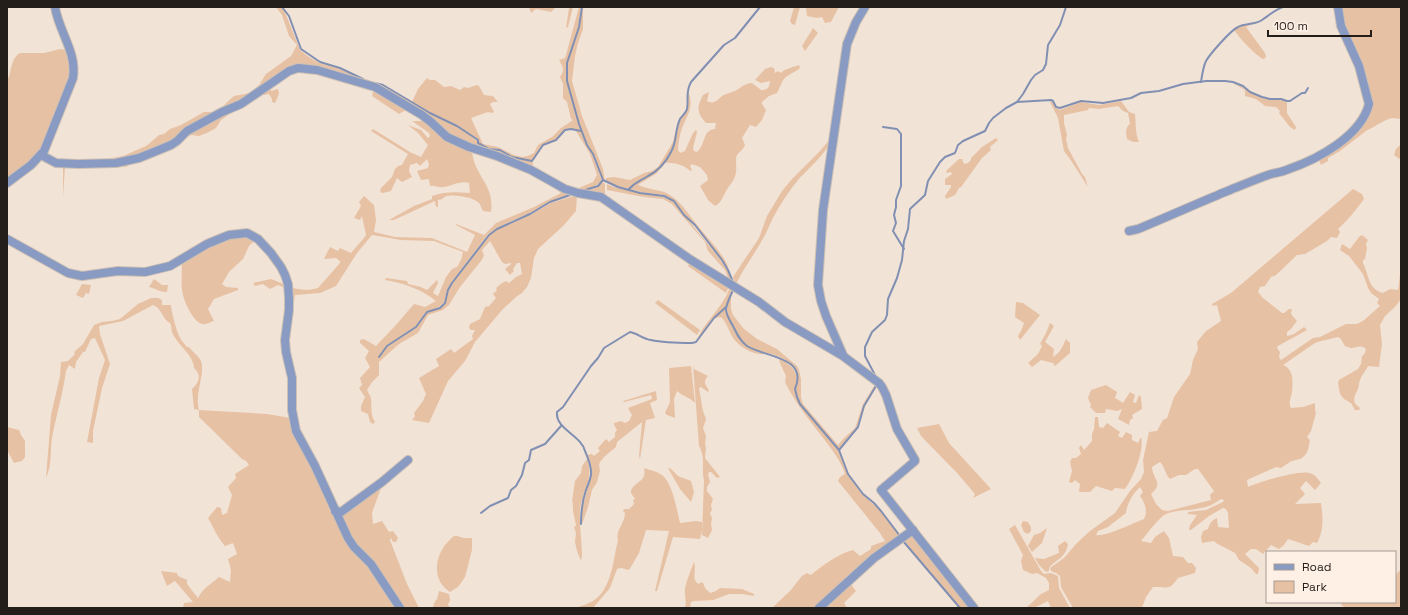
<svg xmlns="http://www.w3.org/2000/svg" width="1408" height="615" viewBox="0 0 1408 615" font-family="'Space Grotesk',sans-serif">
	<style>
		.green { fill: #e7c1a3; fill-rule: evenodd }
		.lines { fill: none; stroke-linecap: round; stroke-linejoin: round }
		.stream { stroke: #8190b2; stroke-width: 2 }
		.minor-casing { stroke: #cdc0b5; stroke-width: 10 }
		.minor { stroke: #899bc2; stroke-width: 8 }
	</style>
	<rect width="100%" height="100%" fill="#f2e3d7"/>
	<g class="green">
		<path d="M276,7H281L285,12L300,50L309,57L319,63L340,69L361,79L383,86L430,113L457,126L477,141L478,143L489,149L499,150L511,157L533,162L532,169L448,135L382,89L304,66L274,79L171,143L116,161L86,160H101L123,156L146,146L151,142L159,135L164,134L170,129L181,125L204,112H212L223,106L234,96L250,93L259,85L266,74L291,56L297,45L289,36L282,15Z"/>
		<path d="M529,7H556L551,12L536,9L531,13Z"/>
		<path d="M565,7H573L568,27L566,28L569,8Z"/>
		<path d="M579,7L581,8L578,27L567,63L566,73L568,87L581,130L571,129L565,130L556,139L543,145L532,161L512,156L500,149L490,148L479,143L478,140L457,125L430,112L412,102L418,89L427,78L430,80H435L444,87L451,86L460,90L464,87L468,88L477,85L479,86L484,95L493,96L498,102H493L490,104L494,112L492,113L488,112L471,118L483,144L498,147L514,155L522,157L528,156L534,153L538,145L552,137L561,128L573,120L571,119L567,102L563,98V84L560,77C565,68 563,68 559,60L565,58L566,55Z"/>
		<path d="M582,7H583V29L578,43L575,56L572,81L582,116L603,169L605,182L603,180L593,154L588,145L579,123L567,81V64L579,27Z"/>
		<path d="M794,7H800L795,25L792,24L790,21Z"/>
		<path d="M811,7H839L831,22L825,23L822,17L817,18L807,16L806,8Z"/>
		<path d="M1339,7H1401V119L1392,118L1386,120L1366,131L1340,151L1328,158V161L1321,165L1318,158L1324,155L1369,110Z"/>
		<path d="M1254,23L1246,27L1265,53L1266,57L1264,59C1259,59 1236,35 1234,29L1244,25Z"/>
		<path d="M813,28L818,33L805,51L802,46Z"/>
		<path d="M60,49L68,50L72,70L42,150L7,181V78L9,77C11,69 12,57 20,53H44Z"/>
		<path d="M799,65L800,68C796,72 790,73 785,78C781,82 780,88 777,93L769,96L762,102V104L766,110L762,120L756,127L750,125L742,138L745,145C743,150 739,152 737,155C735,159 737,167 736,172C735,181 730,184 726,191C723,197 721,203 715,206L708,200L700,186L708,180L707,175L700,167L692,164L690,166L692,170L690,171C685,165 673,162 665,163L657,173L638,185C648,190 661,189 670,195C684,204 692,220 703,232C712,243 724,255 729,269L695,225L684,214L674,200L663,195L641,192L617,186L606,181V178L614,177L630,180L644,173L652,171L658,167L673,142L677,126L680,120L675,142L669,156L675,143L680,120L687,109V89C695,106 688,114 682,128C680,135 678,142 678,150L680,153L685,151L693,133L696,130L697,132L693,148L694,151L697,152C706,145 702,130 715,129L716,123H706C696,112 697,107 703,95L709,92L707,101C716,106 719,96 726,94C729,93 732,92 735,91C742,87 745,83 752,83L761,90C768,90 769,88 770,81L761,83L755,80L765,69L771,67L774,68L775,73L778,71L781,73C784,69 794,67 799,65Z"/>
		<path d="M1233,83C1244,86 1251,94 1262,98C1270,101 1278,98 1287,102V113L1296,127L1295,130L1290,127L1279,113L1280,111L1276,107L1265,106L1256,99L1245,96V90Z"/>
		<path d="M270,86L271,91L278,89C280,94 278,97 275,103L272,102V99L269,94L263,95L231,113L221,120L216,128L209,132L199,136L192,135L186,137L179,143L164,152L140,162L128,164L127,167L83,168L65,167L63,197V165L117,164L183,136Z"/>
		<path d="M374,88L409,108L399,114L372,96Z"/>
		<path d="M1121,101L1129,112L1135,114C1136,124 1135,133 1139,142H1133L1127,139C1126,134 1125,127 1130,124L1128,113L1123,111L1118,106L1099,109L1089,108L1088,110L1064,115V123L1067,135L1066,139L1068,148L1082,174L1085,177L1088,187L1072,162L1064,151L1058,118L1050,102H1053L1056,108L1060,110L1081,102L1099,105Z"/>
		<path d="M427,120L439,130L541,179L510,166L472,152C475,177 495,185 491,212L483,211C481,208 481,205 479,203C474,197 453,194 447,196C443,197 443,200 438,200V207H436L435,201L394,220H389L414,206L432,199V196C446,191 457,192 470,193L469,183C460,180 452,186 443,187C439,188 434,185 430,186L429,179L421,180L417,171L428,168L429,164L427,159L420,166L417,163L410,165L409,171L412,177L402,182L397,178L391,191L383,193L380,192L381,188L392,177L395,169L398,166L402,165L408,154L371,131L373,129L410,152L421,157L428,145L418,133L408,125L421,130L428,138L430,136L429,133L412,121H422Z"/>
		<path d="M576,131H581L592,154L602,181C597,186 581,193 574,190L593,182L597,175L590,154Z"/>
		<path d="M832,137C830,150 807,170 798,180C789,191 781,203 774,216C771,221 769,227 766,233C757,251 744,267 735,286L733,277L759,238L767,216L782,191L792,179L819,152Z"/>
		<path d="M996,138L998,140L990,147L991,150L982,158L961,187L959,188L955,195L946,199L945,196L951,187V185H945V179L952,174L951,172L946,173L947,170L959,159H962L964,164L968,163L971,160V158L982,147Z"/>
		<path d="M1401,144V160L1394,155L1396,149Z"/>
		<path d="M603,182L605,184V198L579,192L595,188Z"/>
		<path d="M607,184L614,187L641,193L660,196L673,201L719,258L729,273L732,281L730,283L725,270L708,251L705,242L672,204L663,199L644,197L607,190Z"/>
		<path d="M551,185L574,193L550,202L530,213L497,228L488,234L451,283L448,289L444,302L439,307L426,312L415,327L386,346L379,356L380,357L387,347L416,328L427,313L440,308L445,303L449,290L453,283L489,235L498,229L530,215L551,203L577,195L576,211L563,226L538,249L534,258L531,278L527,287L522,293L516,297L503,309L475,342L465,361L448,381L429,423L412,420L415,416L414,413L423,401L426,394L419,378L439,366L436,359L451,349L454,353L473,339L472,336L475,330H471L469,328L470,324L480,319L485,307L489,306L496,298L493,294L497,290L496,288L502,283L506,281L509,283L516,277L522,274L520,263H517L513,269L514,271L510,275L505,269L511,264V263L505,264L502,262L490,241L482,250L484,256L481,261L460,287L449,305L443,310L428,315L418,333L399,344L379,362V375L372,382L367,390C368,393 371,396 371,399C372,408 370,414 375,422L373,424L370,422L368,414L361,411V406L365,397L359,388L362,385L360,378L370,367L365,358L369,351L360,343V340L364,339L376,346L395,326L414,304L425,307L436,301C421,289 403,283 385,280L386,278L407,281L408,284L421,287L427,290L437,280L438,283L433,293L438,296L446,277L452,269L457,267L461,260L463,252L434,241L401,240L372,235L357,253L336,286L320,293L295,295L287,352L290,287C299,290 309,291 318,288L340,263V261L336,258L324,259L330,247L338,251L340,248L351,253L364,238L366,235L362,216L360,220L354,218L361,206L359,202L364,196L374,205L376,220L374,232L395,237L432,238L467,252L475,235L456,225V224L484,235L496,223L534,207L561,193Z"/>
		<path d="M1353,189L1362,194L1364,199C1356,210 1348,220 1338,229L1340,232L1337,238L1331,237L1327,241L1305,254L1297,255L1276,275L1271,277L1265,286L1260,287L1258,292L1263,298L1282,313H1284L1289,309H1292L1291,314L1297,321L1291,329L1287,332V336L1294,334L1304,327L1307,330L1278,346L1277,348L1280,352L1279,357L1281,360L1313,338L1320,337L1346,324H1357L1363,321L1380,306L1377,303L1379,299L1371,293L1368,288L1363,274L1349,256L1340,250L1342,244L1350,249L1359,237L1362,235L1368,240L1366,244L1367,248L1365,259L1363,260V263C1369,275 1368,289 1383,293L1390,289L1398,290L1401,267V299L1395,307L1385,316L1380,325L1382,344L1379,367L1368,366C1366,371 1362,374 1360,380C1359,382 1359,386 1358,389C1354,397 1351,402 1360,408L1359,410H1355L1351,403L1344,399L1340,394L1338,383L1339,380L1358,369L1361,364L1362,356L1365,353L1366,349C1360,344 1357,348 1351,348C1350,348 1345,346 1345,346L1341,339L1338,337L1317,342L1312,345L1283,365C1294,369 1293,382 1292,392C1291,399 1288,401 1291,408L1303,407L1315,403V410L1316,413L1311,431L1307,437L1310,440C1309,443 1309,446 1308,450C1303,461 1299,458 1290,462C1287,464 1284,466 1281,468L1276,467L1247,480L1248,487C1259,482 1299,470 1309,473C1315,474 1318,479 1321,483L1315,490L1306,481L1300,488L1305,494L1295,504L1321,503C1323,516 1324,531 1317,543L1313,542L1309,546L1288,539L1284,545L1279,549L1271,545L1263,554L1256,549H1251L1245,554L1259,568L1258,574H1256L1251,568L1239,560L1235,553L1216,543L1214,541L1202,543L1201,537L1203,531L1208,529C1210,523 1211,521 1217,518L1218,527L1229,528L1228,513L1226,509L1223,508L1209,516L1191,530H1189L1190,525L1197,515L1188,514V512L1206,510L1223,502L1224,500L1221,499C1215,503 1209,507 1201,508C1190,511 1177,509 1166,514C1158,518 1147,534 1141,541L1151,543L1155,537L1164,531L1169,538L1173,556L1183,557L1188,563H1192L1196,568L1195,573L1178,578C1168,592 1169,586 1153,587L1146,597L1142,608H1073L1061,587L1060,576L1056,573L1051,571L1050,568L1064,558L1077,543L1090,531L1115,513L1130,491L1141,479L1144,472L1143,460L1149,432L1157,431L1163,420L1167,418L1174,397L1190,374L1193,360L1198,349L1197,342L1206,331L1221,321L1217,305L1213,306L1212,304L1231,293ZM1160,462C1165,467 1165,474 1170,479L1179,475H1186L1195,469H1198L1214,491L1210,495L1211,500L1168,511L1162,510L1156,504L1151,494C1164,483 1153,480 1152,467ZM1140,487L1143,492L1140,496C1145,503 1148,511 1144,519C1133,523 1106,537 1096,535L1098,531L1108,527L1126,513C1127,504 1133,493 1140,487Z"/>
		<path d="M240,235L256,239L249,246L243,259L229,272L222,284L226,287L238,288V290L214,299L208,309L214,321C210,322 206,325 202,324C192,321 183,299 182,290C181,281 182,271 182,262L209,245Z"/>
		<path d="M691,261L729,286L726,293L688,266Z"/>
		<path d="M154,279L162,285H168L167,292C158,292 158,289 149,287Z"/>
		<path d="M271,279L286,285L287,289L278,285L270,289L263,284L255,286L253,283Z"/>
		<path d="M82,284L91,285L89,294L86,293L83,298L76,295Z"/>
		<path d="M730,286L733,288L726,306L714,318L697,340C705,320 725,306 730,286Z"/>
		<path d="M731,296V309L733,315L743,328L757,339L777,349L797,366L799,370L801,379V397L803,404L838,445L843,439L855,428L863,404L874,386L875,383L876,386L864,406L857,427L839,449L800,403L795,389C802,373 793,362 777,356C770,353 761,353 754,350C744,345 738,336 734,327C726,313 725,310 731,296Z"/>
		<path d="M151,298H158L162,300V305H171C171,309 176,329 178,333C179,338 184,343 187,347H189C192,351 197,355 200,359C207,370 194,393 199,410L267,414L291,418L333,513L372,567L399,608H183L184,603L193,602L175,581L167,586L161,571L177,573L178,576L187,580V584L198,598C205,586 209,586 219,577L230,582L231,570L228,559L237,554L233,543L225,546C217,537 214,528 208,518L217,507L221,508L222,515L227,513L232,495L228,487L236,478L235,474L249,465L246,461L242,459L199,417V410L194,409L192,389C199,383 202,375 194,368C194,355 177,345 172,332C171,329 172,326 170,323C162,319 162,308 153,305L123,321L99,326L100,334L110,364L102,388L93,431V443L87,442L99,378L105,360L95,338L91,339L85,352H83L76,362L75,369L69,365L66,371C63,394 56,416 52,438C50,451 52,466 46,478L51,415L60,376L61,362L68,361L75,354L74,352L83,344L94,325L102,322L112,321L120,319L138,304Z"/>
		<path d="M658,300L700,330L697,335L655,303Z"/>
		<path d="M1016,302L1023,303L1040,315L1020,340L1018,336L1021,331L1024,323L1015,317Z"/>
		<path d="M726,308C726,315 729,320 732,326C740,341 749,352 767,354C755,356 740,348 733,338C729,331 727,324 722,318L720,317L715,318Z"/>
		<path d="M1050,323L1054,326L1045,342L1054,349L1053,357C1060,353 1063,346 1066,339L1070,343V353L1055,366L1053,363L1041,360L1032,367L1028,363L1038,354L1042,346L1040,344L1046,333Z"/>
		<path d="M779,358C793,366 801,373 794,389L800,404L838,450L848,475L862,494L881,511L900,537L817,608H772L790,591L802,576L807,573L810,575L812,574C825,564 838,554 853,550L860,556L871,549V546L885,541L880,533L838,481L840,477L845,474C841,461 833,451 824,439C810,421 795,403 785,382L786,376L780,363Z"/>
		<path d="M691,366L695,403C689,397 683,396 677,391L674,399L675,418L667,415L665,413L670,402L669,368Z"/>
		<path d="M693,366L694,369L708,376C702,383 706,384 709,391L708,392L701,387L699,388L703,411L706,419L703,428L706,436L705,444L706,448L705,458L720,477L717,478L711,472H709L708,475L710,482L707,487V491L713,499L711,505L712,510L710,513L712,518L711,524L712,530L708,538L702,535L704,480C701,469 706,458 699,446Z"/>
		<path d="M1106,385L1117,392L1115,398L1123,403L1130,392L1135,395L1133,402L1136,403L1139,395L1141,397L1142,409L1132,415L1133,418L1130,420L1129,425L1118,419L1122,409L1117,411L1106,409L1105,413H1096L1090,407L1091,405L1088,398L1091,390Z"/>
		<path d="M656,391L657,400L650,403L655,418L646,420L640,459L639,456L642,422L617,442L616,447L605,456L600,462L599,465L600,471L597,482L592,490L588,507L582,524L581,511L583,504L592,474L591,465L587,455L592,454L594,456L600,451L598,448L606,439L609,442L615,437V433L617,430L614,425V423L621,421L625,423L629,421L632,415L628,408L652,399L651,395L624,402L623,401Z"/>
		<path d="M1095,417H1098L1099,427L1103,428L1107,423L1120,432L1118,436L1122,438L1126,432L1132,435V440L1138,443L1141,437C1145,450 1133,478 1125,489L1115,488L1112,491L1096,486L1090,492H1079L1080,484L1075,480L1072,483L1069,482L1072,471L1070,462L1072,458H1076L1081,454L1079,448L1081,445L1084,450L1092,441V434L1094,429Z"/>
		<path d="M939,424L949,443L991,489L973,498L975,494L958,474L921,436L917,428Z"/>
		<path d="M7,427L19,430L21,435L25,441V457L22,461L14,463L7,450Z"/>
		<path d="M587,459C595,479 581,492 580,511C579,525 582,541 582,555L581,561L577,551L575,542L576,533L574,527L576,526C575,517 572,512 573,503L572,501L575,481L581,473L582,466Z"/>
		<path d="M644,468C650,470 656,471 662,475C672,482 677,510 680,523L696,521L702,522V531L700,539L673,537L657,591H655L669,531L646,530L639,553L629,570L621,568L617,569L610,588L593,608H575C581,606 588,604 593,601C612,589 613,560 618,540C615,531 625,523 625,513L623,511L624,509H629L634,504L633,500L635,499L631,493V490C637,480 647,482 644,468Z"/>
		<path d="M668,468H670L678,476L691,481L694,492L691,502L680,489Z"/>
		<path d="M382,485L372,513L373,524L382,521L389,532L393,531L398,538L396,542H393L391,538L390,540L407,584L419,608H403L352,542L341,514Z"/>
		<path d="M1023,521L1028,522L1031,527V531L1028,534L1024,532L1021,525Z"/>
		<path d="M1015,525L1041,571L1044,574L1051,573L1058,576L1059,588L1070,608H1051L1048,601L1034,608H1026L1041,594L1049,590V583L1046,578L1037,573L1032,574L1023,570L1021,561L1023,555L1009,529Z"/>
		<path d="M1047,528L1042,543L1032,552L1028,546L1034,535L1040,533Z"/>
		<path d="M912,532L971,608H960C942,584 921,564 904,540Z"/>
		<path d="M454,536H457L464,538H472V550L465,577L458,587L450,592C433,581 434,560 445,545C448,542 450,539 454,536Z"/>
		<path d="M1065,541L1068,544C1065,559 1057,558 1049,568V571L1046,572L1039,565L1035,558L1044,559L1059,553L1058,546Z"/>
		<path d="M694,562C697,570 691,578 698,584L702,582L703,583L705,588L710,593L716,591L720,588L742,589L754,594V596L742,594H729L713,600L694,601L691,602L690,608H685C687,601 684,595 685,588C687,579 691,570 694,562Z"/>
		<path d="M1401,569V608H1346L1341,605L1343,602H1395V576Z"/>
		<path d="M850,583L856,591L844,603L847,608H824Z"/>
		<path d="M439,591L449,594L450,600L448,605L451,608H433L434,603L437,599Z"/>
	</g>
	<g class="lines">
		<g class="stream">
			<path d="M282,7L289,16L301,49L320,62L340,68L363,79"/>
			<path d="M582,7L579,27L567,63V81L579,124L587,145L593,154L603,180L618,187L640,193L664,196L674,201L684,215L695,225L722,260L728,270L733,282"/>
			<path d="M1286,7H1289"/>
			<path d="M1201,82C1202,76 1203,67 1206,61C1210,54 1231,30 1238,27C1245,23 1255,25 1262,20C1268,16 1276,9 1283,7"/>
			<path d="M375,83L383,85L430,113L457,126L478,140V143L489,149L500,150L512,157L532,161L543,145L556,140L565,130L571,129L581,131"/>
			<path d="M1017,102L1023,94L1031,80L1035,75L1043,70L1046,64L1048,45L1060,25L1066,7"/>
			<path d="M883,127L897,129L901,134V186L896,200V207L894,215L896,223L893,231L904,249"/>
			<path d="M628,190C636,181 639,182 648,176C658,171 666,162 671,152C677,142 675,129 680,119C682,116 686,113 687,109C689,98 685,93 691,82L724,45L735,38L760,7"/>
			<path d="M582,191L598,186L603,180"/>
			<path d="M734,288C731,295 727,302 726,309C726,315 730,321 733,326C737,334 740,341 747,346C763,357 809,356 795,389L797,397L800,404L839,450L848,474L863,494L874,503L881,511L900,536"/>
			<path d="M379,357L387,346L416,327L427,312L440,308L445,303L448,290L452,283L489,235L497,229L530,214L550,202L573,194"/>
			<path d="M876,377L865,356V347L872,332L885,320L887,315L888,299L897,278L902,260L904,241L908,229L910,209L925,195L928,181L940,162L945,157L955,153L958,145L963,141L985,131L989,123L993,118L1006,108L1017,102L1051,100L1053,101L1056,107L1060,108L1081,101L1103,103L1131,98L1141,93L1159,91L1183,84L1206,81H1225L1233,82L1243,86L1250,92L1262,97L1270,99H1281L1287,101H1290L1302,93H1305L1308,88"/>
			<path d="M839,450L858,427L864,406L876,386"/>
			<path d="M481,513L490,506L508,498L511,490L516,486L522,475L525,463L529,460L531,450L545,444L561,426"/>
			<path d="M581,524C581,512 582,501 586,490C588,485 590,480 591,475C592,467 588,458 585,451C581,435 555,429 557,412L563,407L591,366L598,358L604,348L630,332C637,333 643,339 651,340C664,343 678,343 692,343L696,342L714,318L726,307"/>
			<path d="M903,541L960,608"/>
		</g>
		<defs>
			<g id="minor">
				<path d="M41,155L56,163L78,164L116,163L139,158L171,145L177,141L187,131L222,112L241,104L289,71L298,68L317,70L375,87L422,115L431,122L447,137L469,147L497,156L531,170L565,189L578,193L601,197L691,260L759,302L785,322L843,356L879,383L882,387L886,395L897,429L915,460V461L881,490L974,608"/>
				<path d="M7,183L31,165L44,151L73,78C77,52 59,32 55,7"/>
				<path d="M1129,231L1138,229C1167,217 1196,204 1225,192C1240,186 1254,180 1268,175C1275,173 1282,172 1289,169C1318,159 1361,136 1369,104L1359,66L1341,26L1338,7"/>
				<path d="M7,239L68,273L82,276L118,271L145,272L170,266L207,244L229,235L247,233L258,239L271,253L281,267L285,275L288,284L289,298V310L285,340L286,352L292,378V410L296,431L315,466L348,538L354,547L371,564L400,608"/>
				<path d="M843,355L826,316L821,301L818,285L823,210L847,44L856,22L865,7"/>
				<path d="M335,511L341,512L382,482L408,460"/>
				<path d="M819,608L874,558L913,530"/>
			</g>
		</defs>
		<use href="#minor" class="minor-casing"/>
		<use href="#minor" class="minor"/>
	</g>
	<rect width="1408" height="615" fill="none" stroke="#231e1a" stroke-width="16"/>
	<rect x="1266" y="551" width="130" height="52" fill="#fff0e5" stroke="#a79c94"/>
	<rect x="1274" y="564" width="20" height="6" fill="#899bc2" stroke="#a79c94"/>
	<text x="1302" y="571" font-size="12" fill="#231e1a">Road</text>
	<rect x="1274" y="581" width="20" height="12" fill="#e7c1a3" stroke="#a79c94"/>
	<text x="1302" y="591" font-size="12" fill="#231e1a">Park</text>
	<path d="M1268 30v6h103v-6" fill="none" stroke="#231e1a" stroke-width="2"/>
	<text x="1274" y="30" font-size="12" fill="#231e1a" stroke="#fff0e5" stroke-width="3" paint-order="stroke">100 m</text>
</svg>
